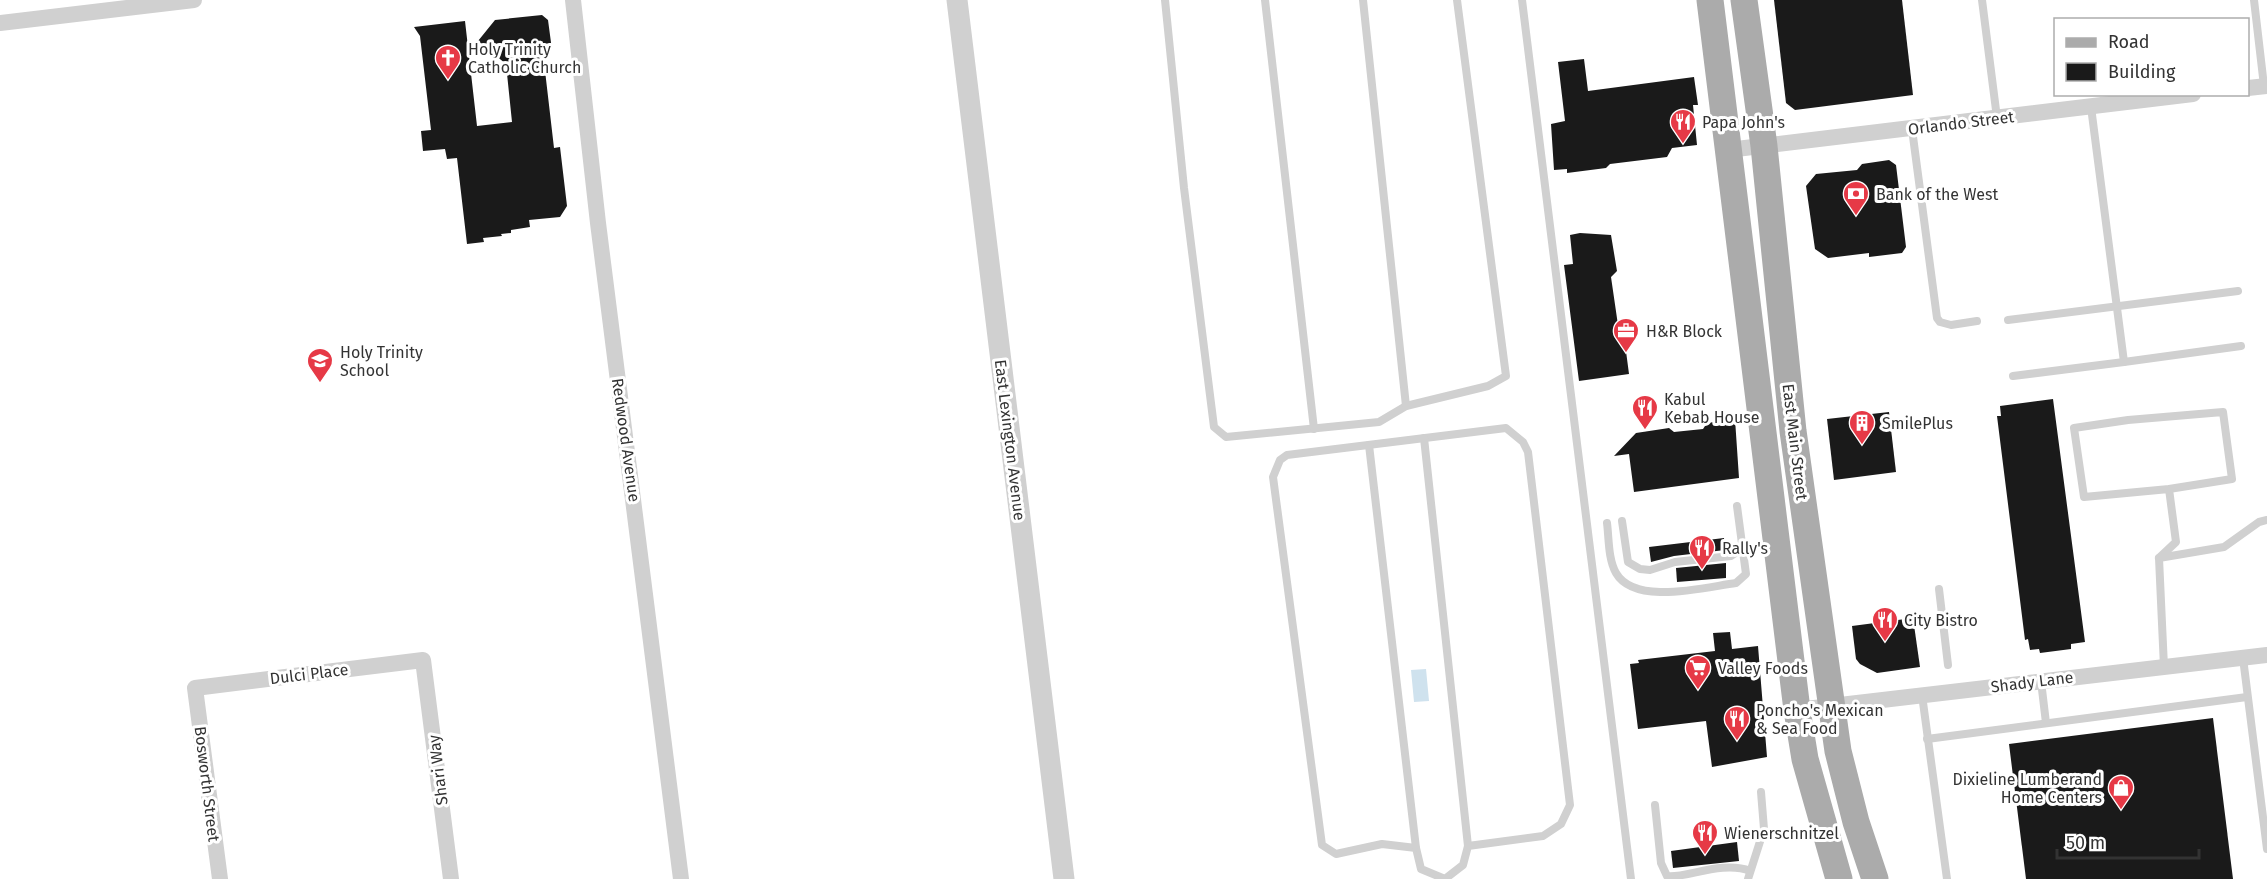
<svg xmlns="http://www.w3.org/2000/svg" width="2267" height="879" viewBox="0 0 2267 879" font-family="'Fira Sans',sans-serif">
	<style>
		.water { fill: #cfe2ee }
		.building { fill: #1a1a1a }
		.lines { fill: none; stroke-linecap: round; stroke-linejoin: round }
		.service { stroke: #d0d0d0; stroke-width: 8 }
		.minor { stroke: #d0d0d0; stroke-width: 16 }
		.tertiary { stroke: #d0d0d0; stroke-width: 21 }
		.primary { stroke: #ababab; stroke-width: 27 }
		.labels { text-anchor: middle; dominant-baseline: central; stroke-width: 6; stroke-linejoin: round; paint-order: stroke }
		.poi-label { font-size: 16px; fill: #333; stroke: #fff; text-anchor: start }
		.street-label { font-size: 16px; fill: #333; stroke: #fff }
	</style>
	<rect width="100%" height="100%" fill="#fff"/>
	<path class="water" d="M1426,669L1429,701L1414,702L1411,670Z"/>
	<g class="building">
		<path d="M1774,0H1902L1913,95L1795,110L1786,103Z"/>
		<path d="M542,15L548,20L552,50L544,62L554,148L560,147L567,206L560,217L529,220L530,227L511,230V233L501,234L502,236L483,238L484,242L467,244L457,158L447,159L445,149L423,151L421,131L431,130L420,36L414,27L465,21L477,126L512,122L506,64L478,41L495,20Z"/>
		<path d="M1584,59L1588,91L1694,77L1698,105H1693L1697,145L1672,148L1667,157L1610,164L1606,168L1567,173V169L1554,170L1551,124L1565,121L1558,62Z"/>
		<path d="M1889,160L1896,165L1906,247L1902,253L1869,257V253L1828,258L1815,249L1806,186L1816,174L1857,170L1862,164Z"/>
		<path d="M1580,233L1611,235L1617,271L1611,277L1619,332L1624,336L1629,374L1579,381L1564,265L1573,264L1570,235Z"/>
		<path d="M2053,399L2085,642L2071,644V649L2040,653L2039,649L2030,650L2028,639L2025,640L1997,416H2001L2000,406Z"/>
		<path d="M1889,412L1896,472L1834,480L1827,419Z"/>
		<path d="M1735,419L1739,478L1634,492L1629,454L1614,456L1636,433L1669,428L1674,432L1703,429L1707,423Z"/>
		<path d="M1724,538L1725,550L1674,556L1651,562L1649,547Z"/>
		<path d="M1726,563V578L1677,582L1676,568Z"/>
		<path d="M1913,618L1920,667L1877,673L1860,664L1856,659L1852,626Z"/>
		<path d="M1730,632L1732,649L1758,646L1767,757L1712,767L1706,721L1638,729L1630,664L1639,663L1638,660L1715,651L1713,633Z"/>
		<path d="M2213,718L2233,879H2026L2009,744Z"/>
		<path d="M1737,842L1739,861L1673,868L1671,851Z"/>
	</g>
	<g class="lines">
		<g class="service">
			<path d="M1165,0L1184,188L1214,427L1226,437L1379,422L1406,406L1488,386L1506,376L1457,0"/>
			<path d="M1265,0L1314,429"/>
			<path d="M1363,0L1406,406"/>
			<path d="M1522,0L1631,879"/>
			<path d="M1982,0L1997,118"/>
			<path d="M2254,0L2264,86"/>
			<path d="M2091,107L2124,362L2241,346"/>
			<path d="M1912,129L1937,318L1940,322L1951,325L1977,321"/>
			<path d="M2008,320L2238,291"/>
			<path d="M2013,376L2124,362"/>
			<path d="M1506,428L1523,442L1528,452L1570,805L1561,824L1543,836L1468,846L1463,865L1445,879L1421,869L1416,848L1382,844L1336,854L1322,845L1273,477L1280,460L1287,455Z"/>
			<path d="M1424,438L1468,846"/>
			<path d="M1369,445L1416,848"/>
			<path d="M1622,521L1628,562L1640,569L1650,570L1675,562L1731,556L1743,548"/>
			<path d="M1607,523C1609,538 1608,559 1616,573C1635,606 1705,587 1736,583L1746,574L1737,506"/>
			<path d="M2159,558L2176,542L2169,489L2084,497L2074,428L2128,420L2223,412L2232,479L2169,489"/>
			<path d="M1939,589L1948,665"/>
			<path d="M2243,658L2267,849"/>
			<path d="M2164,667L2159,558L2224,547L2259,522L2267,520"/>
			<path d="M2041,681L2046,723"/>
			<path d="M1922,695L1947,879"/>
			<path d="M1927,739L2247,697"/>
			<path d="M1655,805L1661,863L1667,876C1684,879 1723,860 1750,871"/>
			<path d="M1748,879L1764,829L1761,792"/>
		</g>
		<g class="minor">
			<path d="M573,0L598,223L681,879"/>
			<path d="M0,23L194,0"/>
			<path d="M2248,88L2267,86"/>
			<path d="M1728,150L2193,94"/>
			<path d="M1797,710L2267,655"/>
			<path d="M220,879L195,688L423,660L451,879"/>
		</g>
		<path class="tertiary" d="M957,0L1064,879"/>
		<g class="primary">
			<path d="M1710,0L1797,710L1805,759L1839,879"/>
			<path d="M1744,0L1764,146L1793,431L1838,751L1856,822L1875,879"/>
		</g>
	</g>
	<defs>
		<symbol id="church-pin" viewBox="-11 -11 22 30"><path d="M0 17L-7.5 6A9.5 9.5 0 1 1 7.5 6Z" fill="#e63946" stroke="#fff"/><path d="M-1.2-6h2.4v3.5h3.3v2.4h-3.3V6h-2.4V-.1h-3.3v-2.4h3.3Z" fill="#fff"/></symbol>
		<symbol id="restaurant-pin" viewBox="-11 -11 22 30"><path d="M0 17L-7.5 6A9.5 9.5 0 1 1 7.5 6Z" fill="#e63946" stroke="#fff"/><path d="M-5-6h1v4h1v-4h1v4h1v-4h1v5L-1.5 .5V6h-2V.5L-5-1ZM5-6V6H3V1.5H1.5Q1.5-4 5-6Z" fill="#fff"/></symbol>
		<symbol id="bank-pin" viewBox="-11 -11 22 30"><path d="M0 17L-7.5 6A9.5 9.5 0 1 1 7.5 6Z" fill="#e63946" stroke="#fff"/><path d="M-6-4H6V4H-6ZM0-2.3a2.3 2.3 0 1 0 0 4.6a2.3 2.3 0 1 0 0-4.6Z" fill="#fff"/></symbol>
		<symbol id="office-pin" viewBox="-11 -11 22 30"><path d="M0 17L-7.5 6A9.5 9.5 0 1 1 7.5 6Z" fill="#e63946" stroke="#fff"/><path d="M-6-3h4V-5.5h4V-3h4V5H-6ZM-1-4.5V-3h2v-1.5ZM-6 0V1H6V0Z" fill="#fff"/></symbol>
		<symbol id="school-pin" viewBox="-11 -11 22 30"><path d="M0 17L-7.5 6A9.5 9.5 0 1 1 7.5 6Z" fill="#e63946" stroke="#fff"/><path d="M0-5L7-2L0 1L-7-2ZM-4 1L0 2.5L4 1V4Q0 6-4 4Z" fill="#fff"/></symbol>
		<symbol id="building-pin" viewBox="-11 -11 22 30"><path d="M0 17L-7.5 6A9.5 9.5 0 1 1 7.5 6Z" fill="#e63946" stroke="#fff"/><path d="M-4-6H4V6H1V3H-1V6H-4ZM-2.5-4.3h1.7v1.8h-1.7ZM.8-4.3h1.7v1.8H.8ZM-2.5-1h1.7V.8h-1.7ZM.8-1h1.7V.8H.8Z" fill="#fff"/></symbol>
		<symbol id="supermarket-pin" viewBox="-11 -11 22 30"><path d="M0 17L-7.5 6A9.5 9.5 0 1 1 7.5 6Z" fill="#e63946" stroke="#fff"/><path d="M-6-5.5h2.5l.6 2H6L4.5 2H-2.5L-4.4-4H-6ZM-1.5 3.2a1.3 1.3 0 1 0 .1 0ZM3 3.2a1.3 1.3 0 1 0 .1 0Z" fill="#fff"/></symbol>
		<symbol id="shop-pin" viewBox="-11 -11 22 30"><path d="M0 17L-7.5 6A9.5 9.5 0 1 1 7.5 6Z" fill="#e63946" stroke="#fff"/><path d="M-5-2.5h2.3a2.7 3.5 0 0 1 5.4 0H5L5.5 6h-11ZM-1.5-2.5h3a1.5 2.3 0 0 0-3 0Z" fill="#fff"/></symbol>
	</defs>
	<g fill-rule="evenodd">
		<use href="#church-pin" x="433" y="43" width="30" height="40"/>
		<use href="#restaurant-pin" x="1668" y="107" width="30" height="40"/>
		<use href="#bank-pin" x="1841" y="179" width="30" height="40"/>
		<use href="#office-pin" x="1611" y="316" width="30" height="40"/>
		<use href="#school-pin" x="305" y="346" width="30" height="40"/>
		<use href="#restaurant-pin" x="1630" y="393" width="30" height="40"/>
		<use href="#building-pin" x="1847" y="408" width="30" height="40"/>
		<use href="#restaurant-pin" x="1687" y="533" width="30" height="40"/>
		<use href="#restaurant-pin" x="1870" y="605" width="30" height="40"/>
		<use href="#supermarket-pin" x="1683" y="653" width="30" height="40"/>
		<use href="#restaurant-pin" x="1722" y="704" width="30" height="40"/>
		<use href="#shop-pin" x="2106" y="773" width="30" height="40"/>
		<use href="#restaurant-pin" x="1690" y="818" width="30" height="40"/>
	</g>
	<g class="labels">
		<g class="poi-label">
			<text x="468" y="49">Holy Trinity<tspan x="468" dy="18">Catholic Church</tspan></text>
			<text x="1702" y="122">Papa John's</text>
			<text x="1876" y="194">Bank of the West</text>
			<text x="1646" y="331">H&amp;R Block</text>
			<text x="340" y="352">Holy Trinity<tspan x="340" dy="18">School</tspan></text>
			<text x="1664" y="399">Kabul<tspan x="1664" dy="18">Kebab House</tspan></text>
			<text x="1882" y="423">SmilePlus</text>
			<text x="1722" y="548">Rally's</text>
			<text x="1904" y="620">City Bistro</text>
			<text x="1718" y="668">Valley Foods</text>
			<text x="1756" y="710">Poncho's Mexican<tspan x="1756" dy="18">&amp; Sea Food</tspan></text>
			<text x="2102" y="779" text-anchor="end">Dixieline Lumberand<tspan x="2102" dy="18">Home Centers</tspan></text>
			<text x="1724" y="833">Wienerschnitzel</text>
		</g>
		<g class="street-label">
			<text transform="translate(1961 123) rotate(-7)">Orlando Street</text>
			<text transform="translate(626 440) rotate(82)">Redwood Avenue</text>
			<text transform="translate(1010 440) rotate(83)">East Lexington Avenue</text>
			<text transform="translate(1795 442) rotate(83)">East Main Street</text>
			<text transform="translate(309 674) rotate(-7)">Dulci Place</text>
			<text transform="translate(2032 682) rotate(-7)">Shady Lane</text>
			<text transform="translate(438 770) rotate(-97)">Shari Way</text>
			<text transform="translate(207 784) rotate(83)">Bosworth Street</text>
		</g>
	</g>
	<rect x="2054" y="18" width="195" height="78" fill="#ffffff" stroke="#adadad" stroke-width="1.5"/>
	<rect x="2066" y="38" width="30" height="9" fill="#ababab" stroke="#adadad" stroke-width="1.5"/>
	<text x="2108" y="48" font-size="18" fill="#333333">Road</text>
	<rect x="2066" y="63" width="30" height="18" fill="#1a1a1a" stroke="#adadad" stroke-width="1.5"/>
	<text x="2108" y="78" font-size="18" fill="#333333">Building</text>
	<path d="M2057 849v9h142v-9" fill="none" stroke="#333333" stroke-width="3"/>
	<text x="2066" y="849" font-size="18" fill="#333333" stroke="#ffffff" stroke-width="4.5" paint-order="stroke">50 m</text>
</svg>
